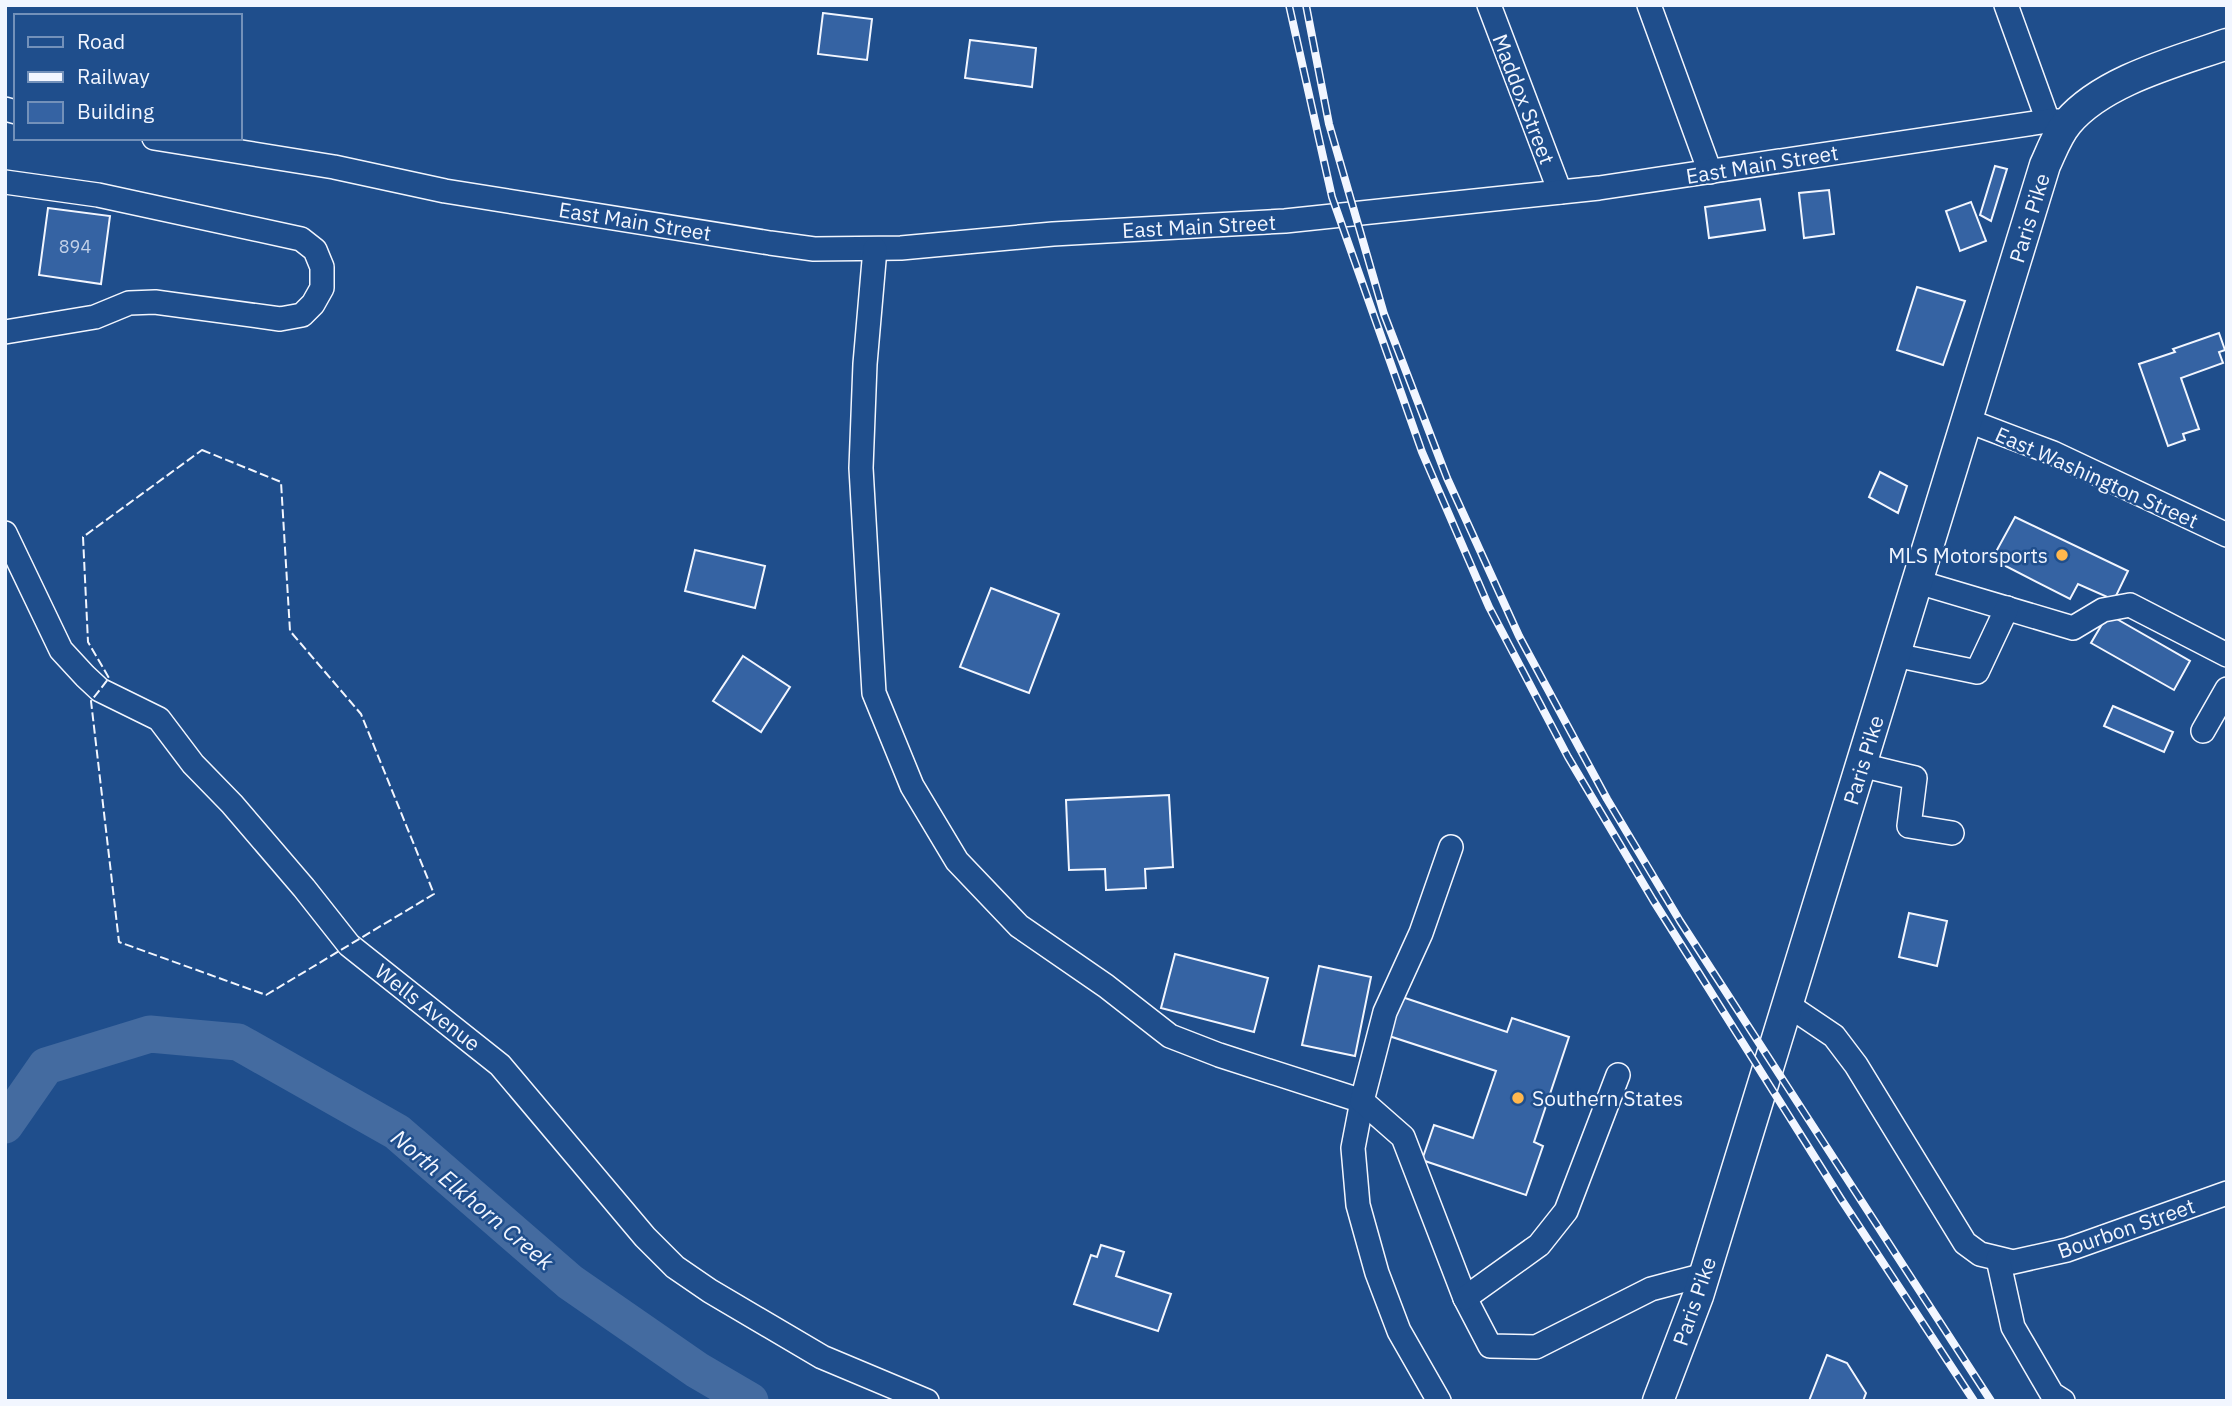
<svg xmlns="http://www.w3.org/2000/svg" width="2232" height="1406" viewBox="0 0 2232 1406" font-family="'IBM Plex Sans',sans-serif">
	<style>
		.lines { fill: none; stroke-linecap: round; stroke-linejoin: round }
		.river { stroke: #446ba0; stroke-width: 37 }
		.building { fill: #3563a3; stroke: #f2f6ff; stroke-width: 2 }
		.minor-casing { stroke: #f2f6ff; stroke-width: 26 }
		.major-casing { stroke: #f2f6ff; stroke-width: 33 }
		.minor { stroke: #1f4e8c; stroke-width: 23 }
		.major { stroke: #1f4e8c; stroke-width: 30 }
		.rail-casing { stroke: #f2f6ff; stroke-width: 8 }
		.rail { stroke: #1f4e8c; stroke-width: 5; stroke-dasharray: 16; stroke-linecap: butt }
		.fence { stroke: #f2f6ff; stroke-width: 2; stroke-dasharray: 9 3.5; stroke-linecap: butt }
		.poi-dot { fill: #ffb74d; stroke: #1f4e8c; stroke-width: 2.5 }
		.labels { text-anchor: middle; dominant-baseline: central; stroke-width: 5; stroke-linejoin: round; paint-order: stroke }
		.number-label { font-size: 18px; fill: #c3d1e8 }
		.street-label { font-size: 21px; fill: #f2f6ff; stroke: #1f4e8c }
		.poi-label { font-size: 21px; fill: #f2f6ff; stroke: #1f4e8c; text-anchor: end }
		.water-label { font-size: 23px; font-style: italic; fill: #f2f6ff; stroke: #1f4e8c }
	</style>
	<rect width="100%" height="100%" fill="#1f4e8c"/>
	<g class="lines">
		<path class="river" d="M5,1125L46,1066L150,1034L238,1042L397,1132L570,1282L697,1370L750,1401"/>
	</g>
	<g class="building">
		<path d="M823,13L872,19L867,60L818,54Z"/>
		<path d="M970,40L1036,48L1032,87L965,78Z"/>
		<path d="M1995,166L2007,169L1991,221L1980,215Z"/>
		<path d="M1829,190L1834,234L1804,238L1799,193Z"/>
		<path d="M1760,199L1765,230L1709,238L1705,207Z"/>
		<path d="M1971,202L1986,241L1960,251L1946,211Z"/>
		<path d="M48,208L110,216L101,284L39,275Z"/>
		<path d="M1917,287L1965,301L1943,365L1897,350Z"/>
		<path d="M2219,333L2225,350L2219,352L2223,363L2181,378L2199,429L2183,434L2185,440L2168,446L2139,364L2175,352L2173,349Z"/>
		<path d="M1880,472L1907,486L1898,513L1869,497Z"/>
		<path d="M2015,517L2128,571L2114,600L2078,584L2070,599L1992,559Z"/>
		<path d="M695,550L765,566L755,608L685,591Z"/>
		<path d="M991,588L1059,614L1029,693L960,667Z"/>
		<path d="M2108,614L2190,661L2174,690L2091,643Z"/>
		<path d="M743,656L790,687L761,732L713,701Z"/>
		<path d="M2113,706L2173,732L2164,752L2104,726Z"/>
		<path d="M1169,795L1173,867L1145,869L1146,888L1106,890L1105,869L1069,870L1066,800Z"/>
		<path d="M1909,913L1947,921L1937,966L1899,957Z"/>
		<path d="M1175,954L1268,978L1254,1032L1161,1008Z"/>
		<path d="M1319,966L1371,977L1355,1056L1302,1045Z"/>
		<path d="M1399,996L1507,1032L1512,1018L1569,1037L1534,1142L1543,1146L1526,1195L1422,1160L1434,1125L1473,1138L1496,1071L1386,1035Z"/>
		<path d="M1101,1245L1124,1252L1116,1276L1171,1294L1158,1331L1074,1304L1091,1255L1097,1257Z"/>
		<path d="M1827,1355L1847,1363L1866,1393L1863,1401H1809Z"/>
	</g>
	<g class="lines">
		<defs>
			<g id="minor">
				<path d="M1489,5L1560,192"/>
				<path d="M1649,5L1710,172"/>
				<path d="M2006,5L2048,121"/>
				<path d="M5,109L16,112"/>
				<path d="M154,138L334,167L445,191L770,243L814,249L901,248L1053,234L1285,221L1599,188L2048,121H2069"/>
				<path d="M5,182L98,195L301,239L315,250L322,267V288L313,304L302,315L280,319L155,302L129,303L95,317L5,332"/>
				<path d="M875,249L865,364L861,468L874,693L912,786L957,861L1019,926L1106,986L1170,1036L1219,1055L1362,1101L1353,1148L1358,1205L1377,1273L1399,1331L1439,1401"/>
				<path d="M1966,420L2053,453L2227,535"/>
				<path d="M5,533L61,650L85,676L100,690L159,719L193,764L232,804L304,888L349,945L500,1065L645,1237L675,1267L710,1291L822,1357L927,1401"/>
				<path d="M1918,582L2073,628L2103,610L2130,605L2227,655"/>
				<path d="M1895,655L1977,672L2007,608"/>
				<path d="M2203,731L2227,689"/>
				<path d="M1861,765L1915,778L1909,826L1952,833"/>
				<path d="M1451,847L1421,933L1385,1012L1362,1101L1403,1137L1465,1298L1490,1346L1536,1347L1651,1289L1704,1275"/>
				<path d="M1788,1005L1834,1036L1856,1065L1965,1243L1980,1254L2013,1262L2067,1250L2227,1193"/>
				<path d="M1998,1259L2013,1327L2052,1394L2063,1401"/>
				<path d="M1465,1298L1539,1245L1566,1211L1618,1075"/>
			</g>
			<path id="major" d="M1658,1401L1698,1296L2045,165C2052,150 2057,135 2068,122C2104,80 2176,62 2227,44"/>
		</defs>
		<use href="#minor" class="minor-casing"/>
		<use href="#major" class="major-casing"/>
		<use href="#minor" class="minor"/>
		<use href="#major" class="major"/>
		<defs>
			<g id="rail">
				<path d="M1289,5L1332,197L1422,452L1489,607L1568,757L1653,900L1841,1199L1974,1401"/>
				<path d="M1306,5L1329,124L1384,314L1447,478L1519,636L1607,799L1680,921L1991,1401"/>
			</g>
		</defs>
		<use href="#rail" class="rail-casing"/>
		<use href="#rail" class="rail"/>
		<path class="fence" d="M202,450L281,482L290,631L361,714L434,894L266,995L119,942L91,701L109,678L88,642L83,537Z"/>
	</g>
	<g class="poi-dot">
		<circle cx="2062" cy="555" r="7"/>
		<circle cx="1518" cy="1098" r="7"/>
	</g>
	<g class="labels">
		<g class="number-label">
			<text x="75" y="246">894</text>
		</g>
		<g class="street-label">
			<text transform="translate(1524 99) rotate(69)">Maddox Street</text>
			<text transform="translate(1762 164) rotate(-9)">East Main Street</text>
			<text transform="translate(2029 218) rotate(-73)">Paris Pike</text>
			<text transform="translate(635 221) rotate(9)">East Main Street</text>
			<text transform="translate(1199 226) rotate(-3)">East Main Street</text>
			<text transform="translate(2097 477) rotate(24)">East Washington Street</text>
			<text transform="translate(1863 760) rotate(-73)">Paris Pike</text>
			<text transform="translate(428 1007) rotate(38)">Wells Avenue</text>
			<text transform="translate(2126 1228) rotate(-19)">Bourbon Street</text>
			<text transform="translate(1694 1301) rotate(-71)">Paris Pike</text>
		</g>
		<g class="poi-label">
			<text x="2048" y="555">MLS Motorsports</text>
			<text x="1532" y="1098" text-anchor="start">Southern States</text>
		</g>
		<g class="water-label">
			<text transform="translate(473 1199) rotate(40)">North Elkhorn Creek</text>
		</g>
	</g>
	<rect width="2232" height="1406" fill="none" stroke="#f2f6ff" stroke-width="14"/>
	<rect x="14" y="14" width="228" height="126" fill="#1f4e8c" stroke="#7391ba" stroke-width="2"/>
	<rect x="28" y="37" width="35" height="10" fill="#1f4e8c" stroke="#7391ba" stroke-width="2"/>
	<text x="77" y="49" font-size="21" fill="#f2f6ff">Road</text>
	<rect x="28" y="72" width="35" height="10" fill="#f2f6ff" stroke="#7391ba" stroke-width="2"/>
	<text x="77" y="84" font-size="21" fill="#f2f6ff">Railway</text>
	<rect x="28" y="102" width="35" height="21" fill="#3563a3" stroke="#7391ba" stroke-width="2"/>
	<text x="77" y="119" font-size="21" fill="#f2f6ff">Building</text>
</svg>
